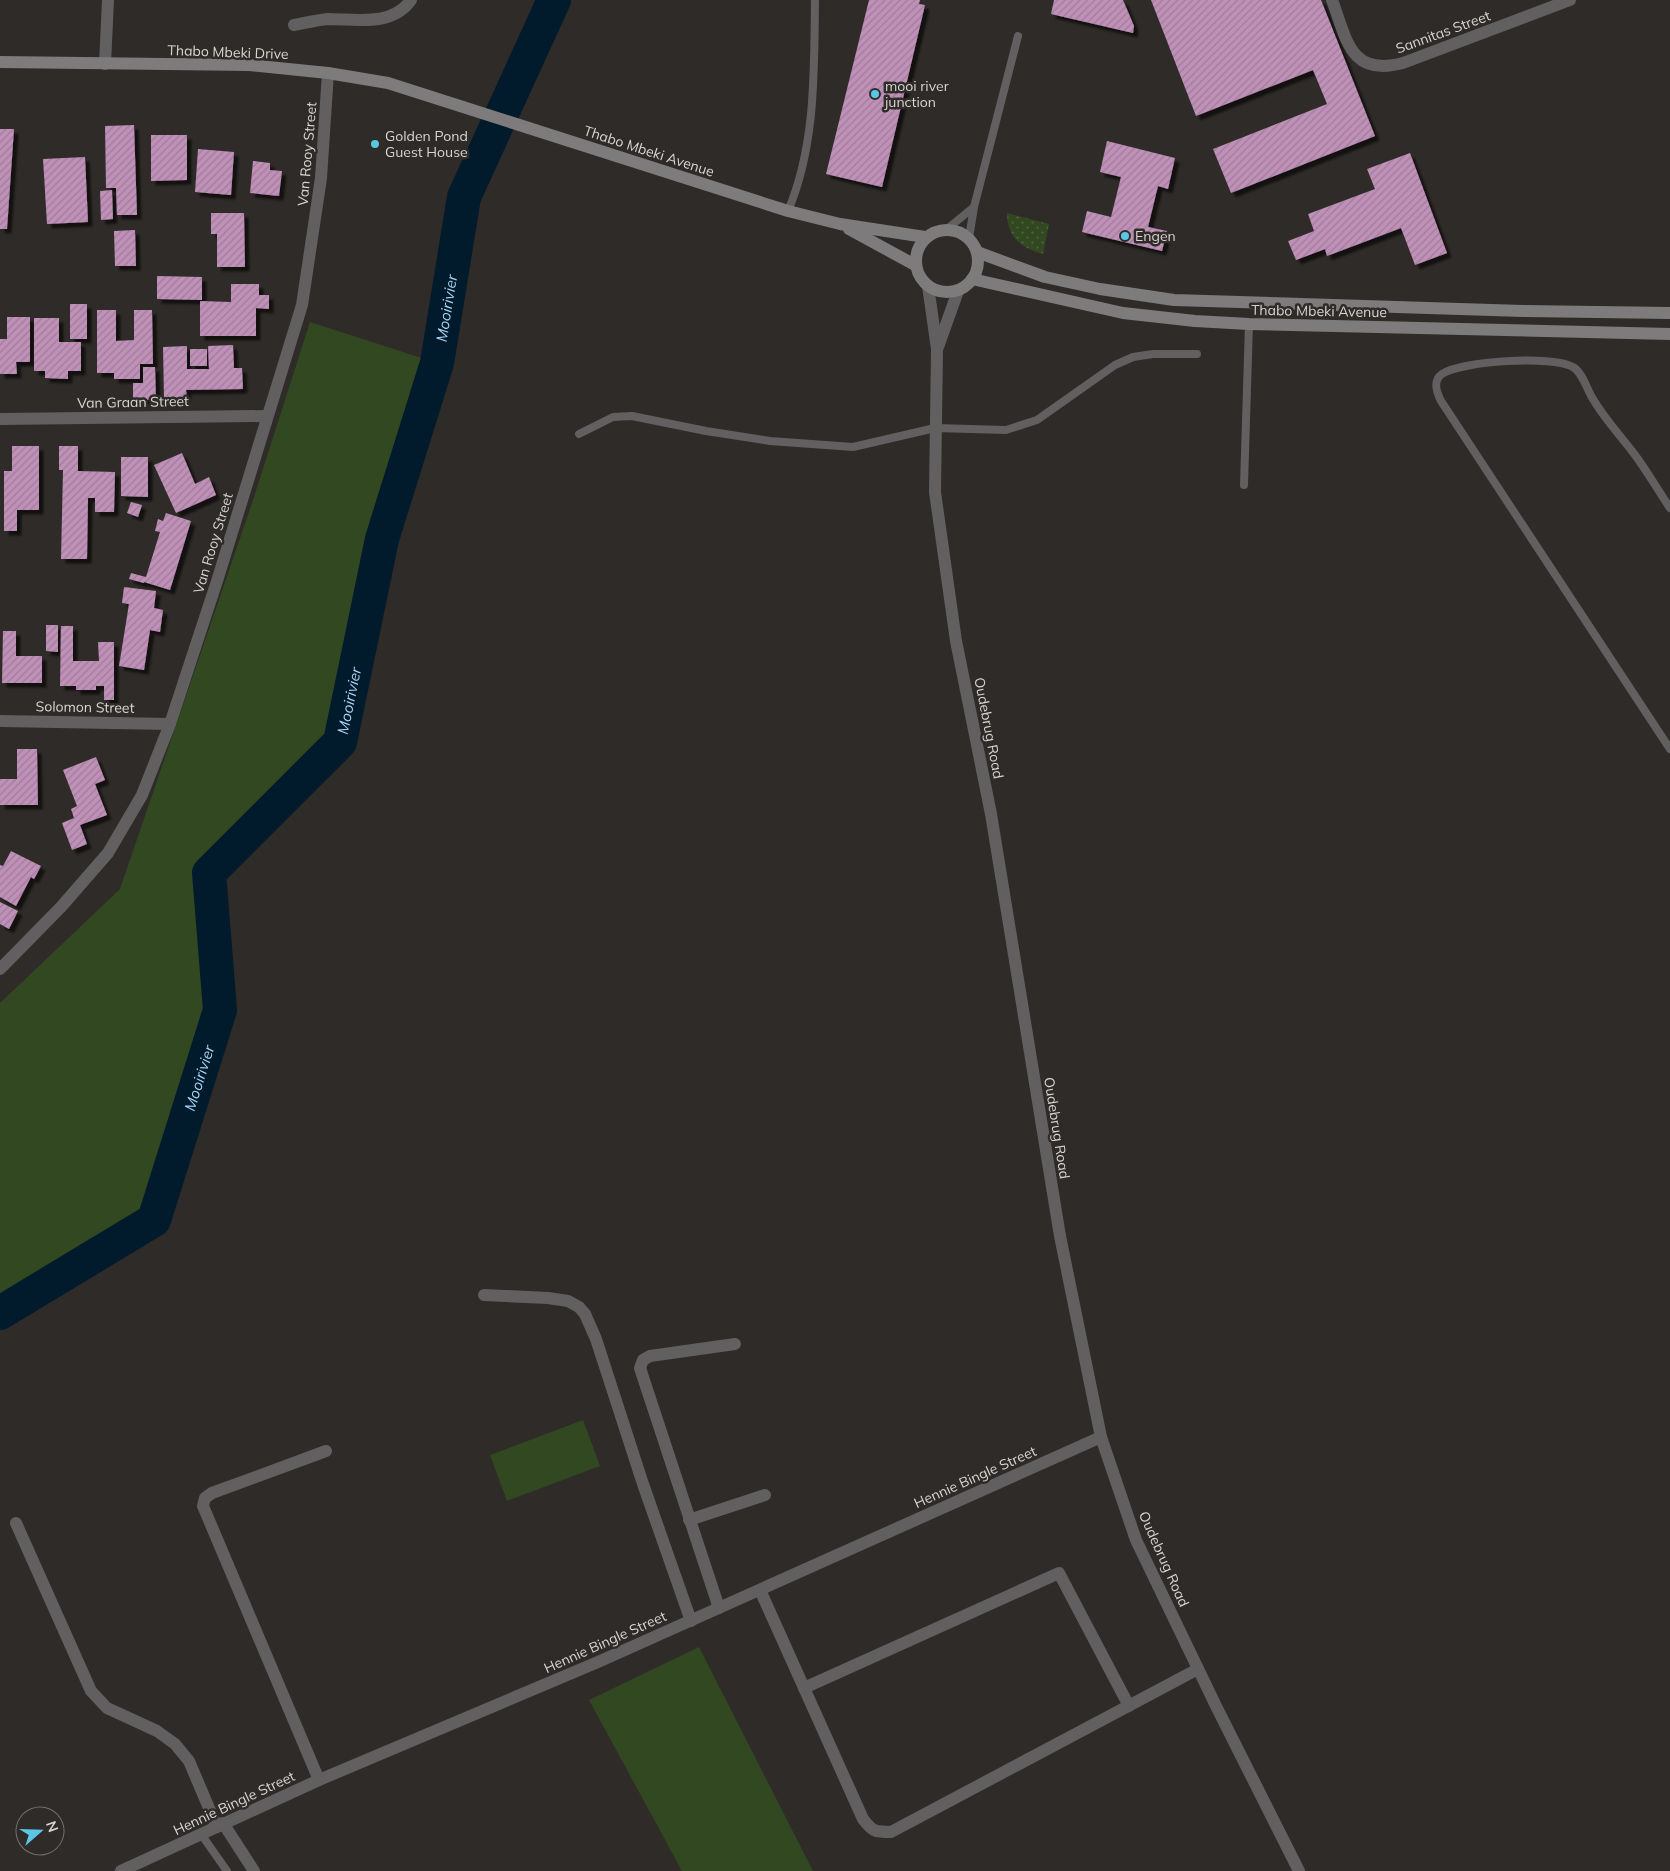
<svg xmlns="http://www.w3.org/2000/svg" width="1670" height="1871" viewBox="0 0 1670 1871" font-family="Mulish,sans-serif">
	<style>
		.grass { fill: url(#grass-dots) }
		.park { fill: #314821 }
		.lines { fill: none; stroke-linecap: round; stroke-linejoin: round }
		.river { stroke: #021b2c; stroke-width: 34 }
		.building { fill: url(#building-hatch); filter: url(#shadow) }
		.service { stroke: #615f60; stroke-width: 8 }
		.minor { stroke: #615f60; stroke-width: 12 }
		.secondary { stroke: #7e7b7c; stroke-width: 12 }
		.poi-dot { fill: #5ac8e5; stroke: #2f2b29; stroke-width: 2 }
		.labels { text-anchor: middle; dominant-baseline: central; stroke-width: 5; stroke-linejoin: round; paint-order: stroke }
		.street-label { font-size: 14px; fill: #d8d5d4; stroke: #2f2b29 }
		.poi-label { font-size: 14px; fill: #d8d5d4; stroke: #2f2b29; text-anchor: start }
		.water-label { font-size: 15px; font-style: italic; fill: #a9d5f5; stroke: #2f2b29 }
	</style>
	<defs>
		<pattern id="grass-dots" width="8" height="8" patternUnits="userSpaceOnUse" patternTransform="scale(1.25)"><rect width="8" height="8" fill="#314821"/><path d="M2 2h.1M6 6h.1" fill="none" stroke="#4e6240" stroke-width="1.8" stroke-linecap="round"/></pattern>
		<pattern id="building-hatch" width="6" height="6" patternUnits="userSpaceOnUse" patternTransform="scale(1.25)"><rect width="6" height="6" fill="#bf90b8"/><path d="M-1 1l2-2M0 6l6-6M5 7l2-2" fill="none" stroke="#a07c9a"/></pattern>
		<filter id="shadow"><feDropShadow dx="4.5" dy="4.5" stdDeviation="1" flood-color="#0009"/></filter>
	</defs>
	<rect width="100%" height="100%" fill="#2f2b29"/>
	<path class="grass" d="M1007,213L1049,224L1043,254C1021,248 1007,237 1007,213Z"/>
	<g class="park">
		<path d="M310,322L437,363L382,539L340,742L209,873L220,1010L154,1220L0,1313V1003L120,889L252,503Z"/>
		<path d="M583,1420L600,1466L507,1501L490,1455Z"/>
		<path d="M699,1647L813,1871H682L589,1700Z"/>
	</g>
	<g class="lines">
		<path class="river" id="s1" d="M0,1313L154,1220L220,1010L209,873L340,742L382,539L437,363L464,197L554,0"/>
	</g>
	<g class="building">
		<path d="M869,0H920L919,4L925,5L882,187L826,174Z"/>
		<path d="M1054,0H1123L1134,26L1133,33L1051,14Z"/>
		<path d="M1151,0H1321L1375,136L1231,193L1213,149L1327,104L1313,70L1196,116Z"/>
		<path d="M134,125L137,215H117L116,188H106L105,126Z"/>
		<path d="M0,129H14L7,229H0Z"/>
		<path d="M151,135H187V180L151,181Z"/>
		<path d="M1107,141L1175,158L1168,189L1158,186L1148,227L1167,231L1162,251L1082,232L1087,211L1111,217L1121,177L1100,172Z"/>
		<path d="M198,149L234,152L231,195L195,192Z"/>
		<path d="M1410,153L1447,253L1415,265L1401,228L1327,256L1325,249L1296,260L1288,241L1314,231L1308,214L1375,189L1367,169Z"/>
		<path d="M85,157L88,222L47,224L43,159Z"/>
		<path d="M253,161L270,163V170L282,171L279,196L250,193Z"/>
		<path d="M112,190L113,219L101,220L100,191Z"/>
		<path d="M211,213H244L245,267H217V234H211Z"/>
		<path d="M135,230L136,266H115L114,231Z"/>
		<path d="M157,276L202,277V300L157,299Z"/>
		<path d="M231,284H259V295H269V309L256,308V336H200V301L231,302Z"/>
		<rect x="70" y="304" width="17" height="35"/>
		<path d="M97,310H116V341L134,340V310H152L153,364H140V379H114V373H97Z"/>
		<path d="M7,317H30V362H16L17,374H0V339H7Z"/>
		<path d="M34,318H59V342H81V371H68V379L45,378V371H34Z"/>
		<path d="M233,345L234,368H242L243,389L186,390L187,397L164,398L163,347L187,346V369H209L208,346Z"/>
		<rect x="190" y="349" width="17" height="17"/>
		<path d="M143,367H155L156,400H133V383H143Z"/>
		<path d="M12,446H39V510H17V531H4V471H12Z"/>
		<path d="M59,446H78V471L115,472L114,512H95V498H88L87,559H61L63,470H59Z"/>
		<path d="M182,453L195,484L209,477L216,495L176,513L154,465Z"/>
		<path d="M121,457H148V497L121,496Z"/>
		<path d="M131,502L142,505L138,517L127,513Z"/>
		<path d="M166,513L191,521L170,590L144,582V583L129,579L131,573L146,577L160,532L155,531L158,519L163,521Z"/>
		<path d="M124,587L156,591L154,608L163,610L160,632L150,630L144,670L119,666L129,604L122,603Z"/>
		<path d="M46,625H58V652L46,651Z"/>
		<path d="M61,626H73V661H99L98,642H114V700H104V686H96V690H76V686H60Z"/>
		<path d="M3,631H16V656H42V683H2Z"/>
		<path d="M17,749H37L38,805H0V779H17Z"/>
		<path d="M96,757L105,780L95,784L107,815L80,825L87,844L72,850L62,823L74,818L71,809L77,806L63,770Z"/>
		<path d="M11,851L41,866L34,879L31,877L16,906L0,897V865L3,866Z"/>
		<path d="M0,902L18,911L9,929L0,924Z"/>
	</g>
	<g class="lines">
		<g class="service">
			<path d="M974,207L1018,36"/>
			<path d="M788,211C816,145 814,71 815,0"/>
			<path d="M947,229L974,207L969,238"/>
			<path d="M579,434L613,417L632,416L706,431L770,441L853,447L935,428L1006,430L1037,420L1115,365L1133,357L1153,354H1197"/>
			<path d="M1244,485L1249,324"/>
			<path d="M1670,508C1657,489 1646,469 1632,451C1619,434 1604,418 1593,399C1587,390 1583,373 1573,367C1552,355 1461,361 1442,374C1432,381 1437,393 1441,401L1670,749"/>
			<path d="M201,1834L227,1871"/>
		</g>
		<g class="minor">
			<path d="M1332,0C1347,40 1350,77 1403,63L1570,0"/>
			<path d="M294,25C305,23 317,20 328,19C356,19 392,27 411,0"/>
			<path d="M105,64L108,0"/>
			<path d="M928,286L937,349L935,492L956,641L991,814L1060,1236L1101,1437L1136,1540L1216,1706L1299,1871"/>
			<path d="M938,347L958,291"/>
			<path d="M0,419L267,416"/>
			<path d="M0,721L170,724"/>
			<path d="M0,969L61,907L108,853L142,795L170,724L218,578L302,305L321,178L328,73"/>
			<path d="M484,1295L548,1298L568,1301L579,1307L585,1314L596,1339L643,1484L691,1621"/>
			<path d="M689,1520L765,1495"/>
			<path d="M16,1523L91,1691L107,1708L157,1731L175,1744L189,1761L217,1827"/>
			<path d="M760,1590L863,1819C873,1832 875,1832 891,1832L1198,1669"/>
			<path d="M719,1608L640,1368L643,1360L650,1356L735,1344"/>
			<path d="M804,1688L1059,1573L1129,1706"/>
			<path d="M319,1780L203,1506L205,1498L212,1493L326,1451"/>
			<path d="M223,1823L254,1871"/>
			<path d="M121,1871L319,1780L598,1662L1101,1437"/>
		</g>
		<g class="secondary">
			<path d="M0,62L249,65L328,73L388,83L788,211L840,224L925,237"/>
			<path d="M849,229L915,265"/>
			<circle cx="947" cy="261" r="31"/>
			<path d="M977,252L1045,277L1100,289L1174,300L1523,311L1670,313"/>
			<path d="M972,279L1123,313L1195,321L1249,324L1670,334"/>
		</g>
	</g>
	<g class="poi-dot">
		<circle cx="875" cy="94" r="5"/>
		<circle cx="375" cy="144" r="5"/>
		<circle cx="1125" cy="236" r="5"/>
	</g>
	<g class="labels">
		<g class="street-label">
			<text transform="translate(1443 32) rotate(-20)">Sannitas Street</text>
			<text transform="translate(228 52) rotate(2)">Thabo Mbeki Drive</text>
			<text transform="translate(649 151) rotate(18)">Thabo Mbeki Avenue</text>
			<text transform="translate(307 154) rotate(-85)">Van Rooy Street</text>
			<text transform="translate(1319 311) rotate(1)">Thabo Mbeki Avenue</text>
			<text transform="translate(133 402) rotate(-1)">Van Graan Street</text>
			<text transform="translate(213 543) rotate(-73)">Van Rooy Street</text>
			<text transform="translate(85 707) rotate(1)">Solomon Street</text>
			<text transform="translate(989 728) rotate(79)">Oudebrug Road</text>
			<text transform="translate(1057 1128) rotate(81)">Oudebrug Road</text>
			<text transform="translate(975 1477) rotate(-24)">Hennie Bingle Street</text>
			<text transform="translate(1164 1559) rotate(66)">Oudebrug Road</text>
			<text transform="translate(605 1642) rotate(-24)">Hennie Bingle Street</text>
			<text transform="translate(234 1803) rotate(-25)">Hennie Bingle Street</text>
		</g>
		<g class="poi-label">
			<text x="885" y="86">mooi river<tspan x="885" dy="16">junction</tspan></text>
			<text x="385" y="136">Golden Pond<tspan x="385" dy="16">Guest House</tspan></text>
			<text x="1135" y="236">Engen</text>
		</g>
		<g class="water-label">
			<text stroke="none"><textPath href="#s1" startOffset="1170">Mooirivier</textPath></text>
			<text stroke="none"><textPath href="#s1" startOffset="765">Mooirivier</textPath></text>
			<text stroke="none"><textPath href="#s1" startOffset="329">Mooirivier</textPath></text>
		</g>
	</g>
	<g transform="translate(40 1831) rotate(70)"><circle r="24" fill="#2f2b29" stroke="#736f6d"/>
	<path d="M0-4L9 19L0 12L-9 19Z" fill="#5ac8e5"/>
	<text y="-8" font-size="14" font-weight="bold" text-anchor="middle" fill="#d8d5d4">N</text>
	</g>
</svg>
